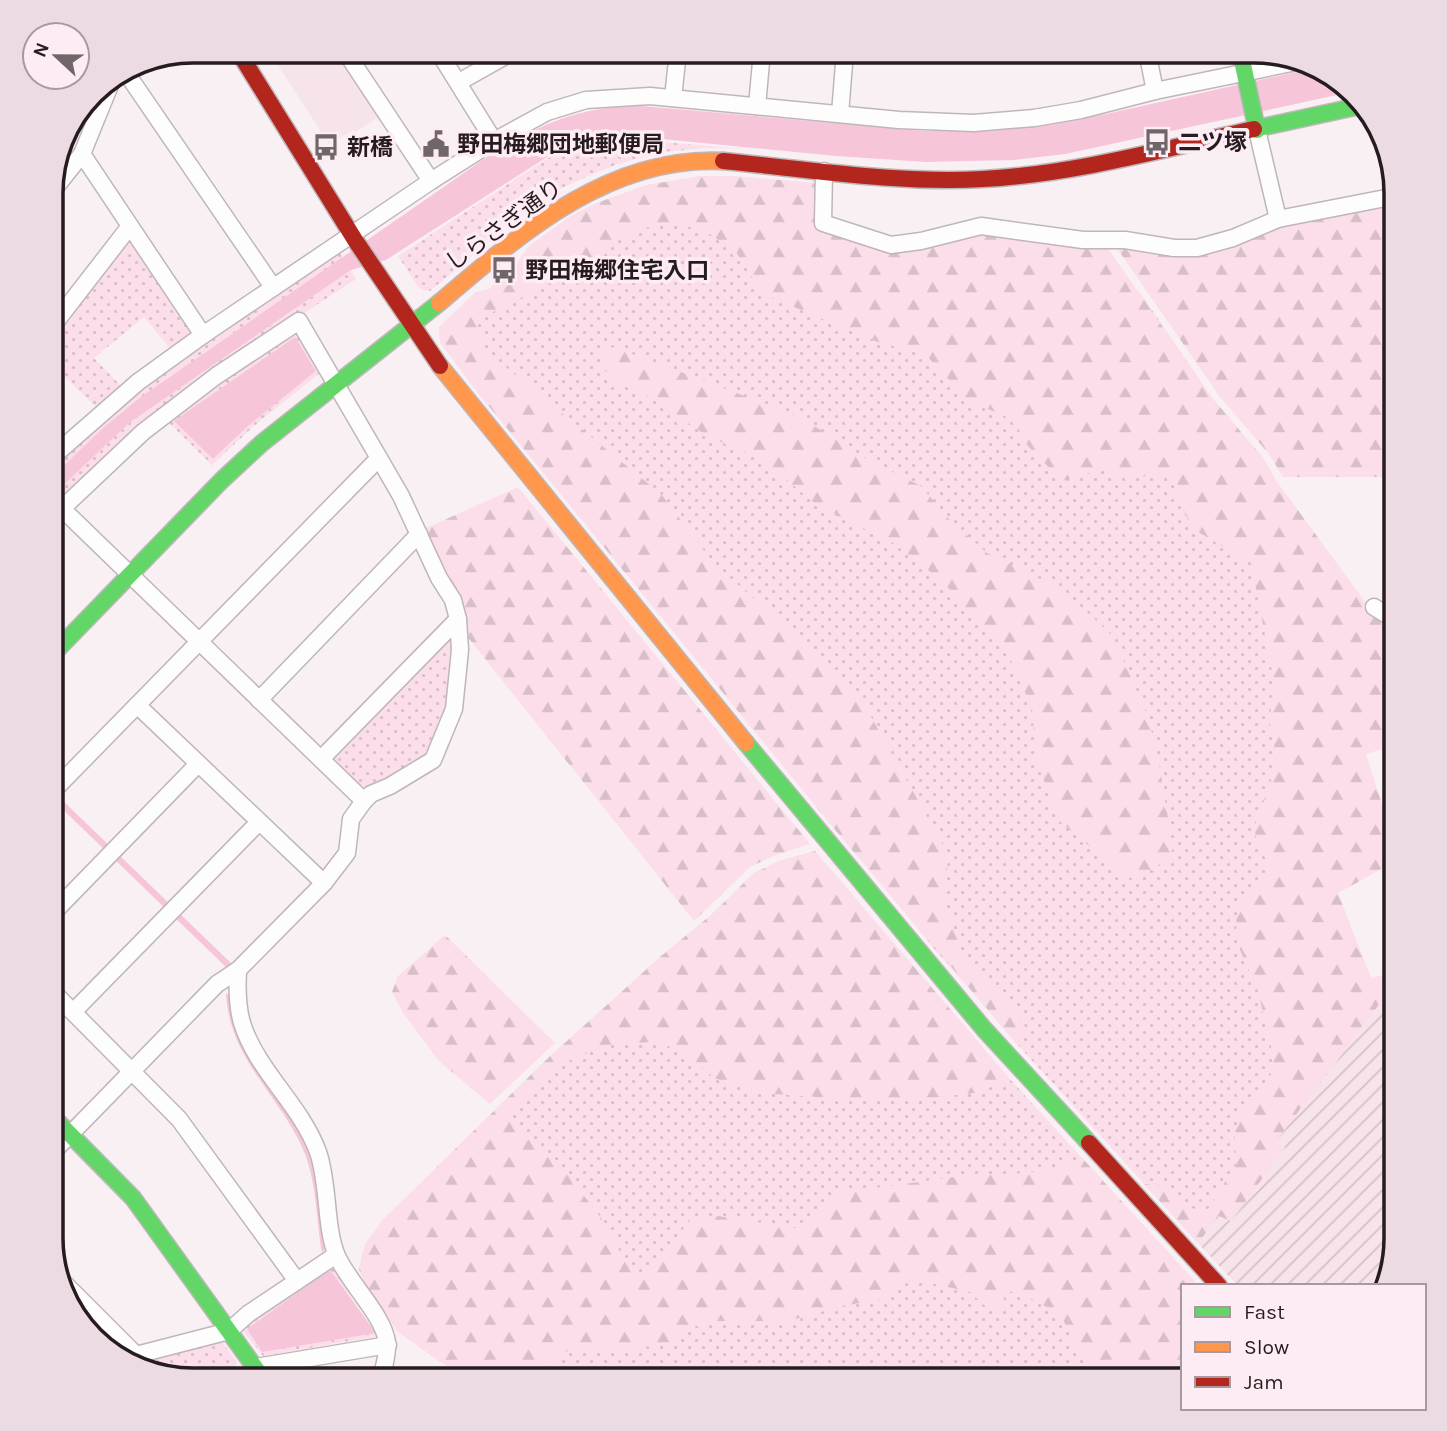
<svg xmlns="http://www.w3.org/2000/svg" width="1447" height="1431" viewBox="0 0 1447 1431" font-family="Karla,'Noto Sans JP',sans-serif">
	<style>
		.built { fill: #f7e3ea }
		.industrial { fill: url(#industrial-furrows) }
		.green { fill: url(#green-dots); fill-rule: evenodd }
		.forest { fill: url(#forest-firs) }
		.water { fill: #f7c5d9 }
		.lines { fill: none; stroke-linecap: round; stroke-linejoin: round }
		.street-casing { stroke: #bfb6ba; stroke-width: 19 }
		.fast-casing { stroke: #bfb6ba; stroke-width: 19 }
		.slow-casing { stroke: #bfb6ba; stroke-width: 19 }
		.jam-casing { stroke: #bfb6ba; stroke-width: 19 }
		.street { stroke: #fefdfd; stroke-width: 16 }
		.fast { stroke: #63d668; stroke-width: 16 }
		.slow { stroke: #ff974d; stroke-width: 16 }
		.jam { stroke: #b3261e; stroke-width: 16 }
		.labels { text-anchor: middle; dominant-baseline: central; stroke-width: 7; stroke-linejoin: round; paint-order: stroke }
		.poi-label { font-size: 23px; font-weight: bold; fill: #261c20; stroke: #fdecf3; text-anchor: start }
		.street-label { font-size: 23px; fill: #261c20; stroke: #fdecf3 }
		.rim { fill: none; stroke: #261c20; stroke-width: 3.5 }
	</style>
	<defs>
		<pattern id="industrial-furrows" width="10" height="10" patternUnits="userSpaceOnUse" patternTransform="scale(1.75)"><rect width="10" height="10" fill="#f7e3ea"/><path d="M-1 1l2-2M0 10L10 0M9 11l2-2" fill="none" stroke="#d4c2c8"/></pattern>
		<pattern id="green-dots" width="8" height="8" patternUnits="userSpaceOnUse" patternTransform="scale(1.75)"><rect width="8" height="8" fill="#fbdeea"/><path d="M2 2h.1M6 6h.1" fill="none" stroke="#d7bec8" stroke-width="1.8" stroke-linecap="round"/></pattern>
		<pattern id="forest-firs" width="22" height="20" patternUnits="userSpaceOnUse" patternTransform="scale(1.75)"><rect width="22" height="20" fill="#fbdeea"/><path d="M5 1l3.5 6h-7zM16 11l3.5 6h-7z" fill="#d7bec8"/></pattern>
	</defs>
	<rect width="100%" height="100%" fill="#f9f0f4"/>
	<path class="built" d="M269,51H336L379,117L355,132L353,130L329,144Z"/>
	<path class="industrial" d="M1396,982V1237L1387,1286H1238L1198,1243L1219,1215L1231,1221L1285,1148L1276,1141Z"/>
	<g class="green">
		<path d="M626,139L745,149L707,148L662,152L618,164L588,176L525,205L498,227L483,247L430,291L423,290L418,287L398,256L548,158L583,145Z"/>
		<path d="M701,176H732L816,183L814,203L816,226L879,249L893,252L935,246L978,234L1139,291L1213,399L1264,459L1275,479L1303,946L1347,1048L1198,1243L1017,1044L932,946L474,388L440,342L439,327L476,292L488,290L515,266L529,246L571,216L597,203L647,185Z"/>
		<path d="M133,241L192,331L190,338L172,351L144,317L94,358L123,388L98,409L51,364V341L127,242Z"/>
		<path d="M338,249L343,258L204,353L51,478V464L137,391Z"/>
		<path d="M351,270L356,279L217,371L64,498L57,491L129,423Z"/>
		<path d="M294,332L301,335L321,372L255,425L212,465L167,421ZM295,337L316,371L247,427L213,459L175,421Z"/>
		<path d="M449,637C462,656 441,730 430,751C425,761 376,788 364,786C352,783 343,771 334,763V755Z"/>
		<path d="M815,851L1008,1077L1199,1286H1183V1380H466L397,1331L364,1282L359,1269L363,1251L382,1221L546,1060L659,958L712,914L754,873L779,861Z"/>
		<path d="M332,1267L379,1329L378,1336L263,1356L242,1330L277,1302L328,1268ZM331,1271L376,1330L247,1329L326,1272Z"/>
		<path d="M221,1340L237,1362L235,1370L242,1380H193L144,1370L143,1361Z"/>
	</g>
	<g class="forest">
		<path d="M701,176H732L816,183L814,203L816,226L879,249L893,252L935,246L978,234L1107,247L1213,399L1264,459L1275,479L1372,611L1396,623L1392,678L1396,679V745L1366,754L1396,848V861L1338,893L1371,978L1396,972V982L1276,1141L1285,1148L1231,1221L1219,1216L1198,1243L1144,1184L1164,1186L1179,1202L1205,1214L1237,1163C1231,1127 1236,1110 1269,1089L1273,1055L1258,991L1238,945L1236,924L1238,907L1265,879L1269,865L1258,845L1254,828L1277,763L1270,724L1273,676L1251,563L1193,529L1176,496L1179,487L1170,472L1127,479L1104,469L1062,481L1028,446L1013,420L968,400L926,355L875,341L763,294L736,252L705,231L679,224L649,227L615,241L591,267L562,270L527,296L507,302L478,323L477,329L486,351L661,494L715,565L796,635L860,697L948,854L945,908L967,965L1015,1011L1025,1026L1017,1044L836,831L474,388L440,342L439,327L476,292L488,290L515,266L529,246L571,216L597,203L647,185Z"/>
		<path d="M1396,204V477H1283L1269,454L1220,397L1116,247L1189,256L1224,249L1287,225Z"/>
		<path d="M614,347L798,416L870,461L921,486L949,519L987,553L1064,591L1113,636L1148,717L1158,757L1173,849L1164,862L1134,879L1125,876L1058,820L1036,758L1032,708L1009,656L942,581L895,544L818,506L763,460L707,436L653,399L620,384L601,367L602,349Z"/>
		<path d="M518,487L810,844L776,855L750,867L694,921L466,635L446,577L424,529Z"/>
		<path d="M815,851L1008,1077L982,1092L930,1098L845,1099L762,1093L714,1078L682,1050L651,1042L606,1045L566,1062L510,1114L565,1171L601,1218L629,1268L647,1275C664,1258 676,1237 692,1218L718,1216L795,1228L845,1190L883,1187L961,1176L1028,1173L1084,1160L1199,1286H1183V1380H1092L1061,1315L1025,1295L1008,1291L998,1309L984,1305L970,1292L913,1279L882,1299L842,1306L788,1321H716L685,1329L675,1341L629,1350L570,1349L544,1367L538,1380H466L397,1331L364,1282L359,1269L365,1244L382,1221L546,1060L659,958L712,914L754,873L779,861Z"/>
		<path d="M445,935L555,1043L490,1104L439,1061L403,1013L392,992L398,976Z"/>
	</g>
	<g class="water">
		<path d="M1319,67L1351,92L1065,154L1014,160L926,162L836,156L631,136L581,143L555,152L386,260L351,270L129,423L51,497V478L103,428L141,397L484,159C539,125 576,106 642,106L923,131H989L1054,124L1106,114Z"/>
		<path d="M295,337L316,371L247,427L213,459L174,421Z"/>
		<path d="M51,790L59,797L233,965L227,968L51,798Z"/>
		<path d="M231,993L309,1149L316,1174L327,1246L322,1253C316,1218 317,1180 302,1147C277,1092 230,1059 226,994Z"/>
		<path d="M331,1271L376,1333L262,1352L247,1329L326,1272Z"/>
	</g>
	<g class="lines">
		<defs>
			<g id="street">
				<path d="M345,51L431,181"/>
				<path d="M438,51L494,141"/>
				<path d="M1147,51L1155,91"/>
				<path d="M125,71L273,287"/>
				<path d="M459,82L514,51"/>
				<path d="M673,98L678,51"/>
				<path d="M757,106L762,51"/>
				<path d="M840,114L845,51"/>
				<path d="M1257,130L1278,219L1396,196"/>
				<path d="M82,154L203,335"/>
				<path d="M824,171L823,223L891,245L921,241L981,226L1083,240H1125L1174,248H1197L1233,238L1278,219"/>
				<path d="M51,193L82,154L113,78"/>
				<path d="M51,328L130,226"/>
				<path d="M51,458L138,382L203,335L431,181L494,141L547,112L586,100L650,96L899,120L974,123L1034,118L1081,110L1155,91L1301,61"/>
				<path d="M51,498L364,801"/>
				<path d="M1374,607L1387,615L1396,616"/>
				<path d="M259,700L419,534"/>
				<path d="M137,705L324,883"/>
				<path d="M321,759L458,619"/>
				<path d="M51,793L379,458"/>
				<path d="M51,915L198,764"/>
				<path d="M238,970C237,988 237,1006 242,1023C257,1071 301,1105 318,1152C329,1183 325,1229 337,1256C349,1283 385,1317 387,1343C388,1355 383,1369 381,1380"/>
				<path d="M51,990L179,1119L297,1281"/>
				<path d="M73,1012L259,822"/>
				<path d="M51,1154L217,984L238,970L324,883L347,853L351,819L364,801L371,794L390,786L433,760L454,709L460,650L458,619L453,600L439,578L401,496L379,458L299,321L216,376L143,432L51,519"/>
				<path d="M59,1278L135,1354H140L229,1331L248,1314L336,1255"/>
				<path d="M256,1367L388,1345"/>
			</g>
			<g id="fast">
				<path d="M1240,51L1257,130"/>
				<path d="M1254,129L1364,105"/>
				<path d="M51,656L222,480L262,443L439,303"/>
				<path d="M746,743L984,1029L1089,1143"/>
				<path d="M51,1115L133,1198L264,1380"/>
			</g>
			<g id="slow">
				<path d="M439,303C520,234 609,155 723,161"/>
				<path d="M440,366L746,743"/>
			</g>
			<g id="jam">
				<path d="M238,51L355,240L440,366"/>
				<path d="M723,161C806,169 900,184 983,179C1075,174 1164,149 1254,129"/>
				<path d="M1089,1143L1219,1286"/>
			</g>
		</defs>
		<use href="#street" class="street-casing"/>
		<use href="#fast" class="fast-casing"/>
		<use href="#slow" class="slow-casing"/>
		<use href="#jam" class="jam-casing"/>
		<use href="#street" class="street"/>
		<use href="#fast" class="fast"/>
		<use href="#slow" class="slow"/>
		<use href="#jam" class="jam"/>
	</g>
	<defs>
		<symbol id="bus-bare" viewBox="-9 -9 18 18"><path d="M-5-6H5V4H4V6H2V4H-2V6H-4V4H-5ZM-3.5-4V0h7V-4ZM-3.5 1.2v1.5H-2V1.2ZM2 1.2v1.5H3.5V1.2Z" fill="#70666a" stroke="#fdecf3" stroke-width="2.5" paint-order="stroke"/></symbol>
		<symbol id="civic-bare" viewBox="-9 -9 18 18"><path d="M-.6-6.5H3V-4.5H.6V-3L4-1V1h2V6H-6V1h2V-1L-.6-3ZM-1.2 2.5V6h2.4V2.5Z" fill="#70666a" stroke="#fdecf3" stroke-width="2.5" paint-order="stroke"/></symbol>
	</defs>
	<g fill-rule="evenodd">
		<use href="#bus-bare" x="1138" y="123" width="38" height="38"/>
		<use href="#civic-bare" x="417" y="125" width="38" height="38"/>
		<use href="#bus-bare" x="307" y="128" width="38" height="38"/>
		<use href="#bus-bare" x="485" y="251" width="38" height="38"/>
	</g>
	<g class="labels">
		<g class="poi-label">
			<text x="1178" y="142">二ツ塚</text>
			<text x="457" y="144">野田梅郷団地郵便局</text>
			<text x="347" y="147">新橋</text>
			<text x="525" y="270">野田梅郷住宅入口</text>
		</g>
		<g class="street-label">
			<text transform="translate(504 225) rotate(-36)">しらさぎ通り</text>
		</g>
	</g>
	<path d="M0 0H1447V1431H0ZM193 63H1254A130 130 0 0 1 1384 193V1238A130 130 0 0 1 1254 1368H193A130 130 0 0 1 63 1238V193A130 130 0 0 1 193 63Z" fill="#ecdbe2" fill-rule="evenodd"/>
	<path class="rim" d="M193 63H1254A130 130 0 0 1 1384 193V1238A130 130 0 0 1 1254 1368H193A130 130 0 0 1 63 1238V193A130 130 0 0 1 193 63Z"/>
	<rect x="1181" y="1284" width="245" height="126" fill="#fdecf3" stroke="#a7999f" stroke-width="2"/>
	<rect x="1195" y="1307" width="35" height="10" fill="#63d668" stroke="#a7999f" stroke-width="2"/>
	<text x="1244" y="1319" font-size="21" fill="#261c20">Fast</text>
	<rect x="1195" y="1342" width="35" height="10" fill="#ff974d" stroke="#a7999f" stroke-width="2"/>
	<text x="1244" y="1354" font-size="21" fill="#261c20">Slow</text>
	<rect x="1195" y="1377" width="35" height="10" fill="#b3261e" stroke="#a7999f" stroke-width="2"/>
	<text x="1244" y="1389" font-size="21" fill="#261c20">Jam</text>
	<g transform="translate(56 56) rotate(292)"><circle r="33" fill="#fdecf3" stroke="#a7999f" stroke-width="2"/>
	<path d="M0-5L12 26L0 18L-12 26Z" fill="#70666a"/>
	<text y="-10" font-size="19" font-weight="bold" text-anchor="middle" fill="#261c20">N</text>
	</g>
</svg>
